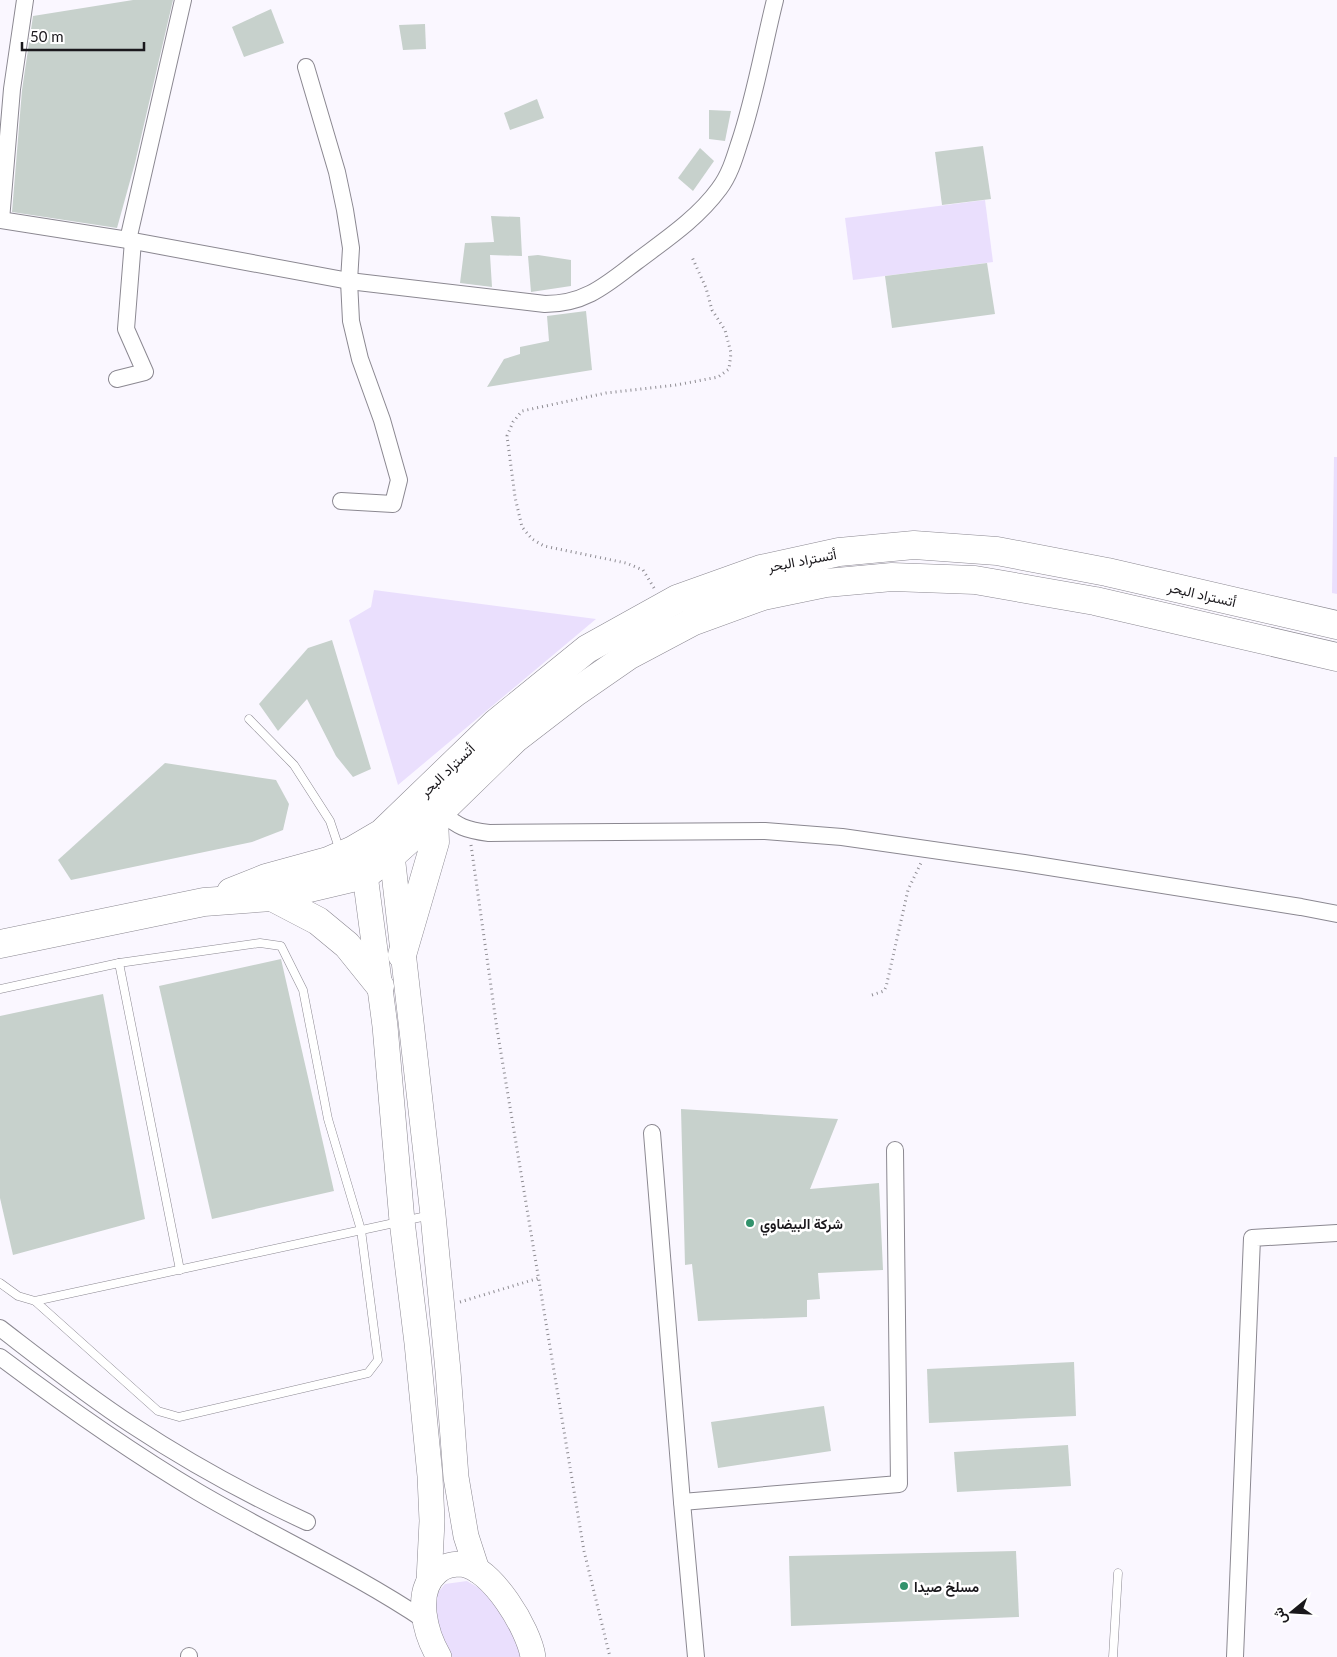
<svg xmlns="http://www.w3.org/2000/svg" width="1337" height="1657" viewBox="0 0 1337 1657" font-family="Lato,Vazirmatn,sans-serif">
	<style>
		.green { fill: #eadffd }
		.building { fill: #c7d1cc }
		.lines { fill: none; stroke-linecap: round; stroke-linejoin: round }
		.lane-casing { stroke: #8b8891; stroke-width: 9 }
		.street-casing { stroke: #8b8891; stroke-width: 18 }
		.primary-casing { stroke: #8b8891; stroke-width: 26 }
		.highway-casing { stroke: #8b8891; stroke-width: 29 }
		.path { stroke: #8e8c92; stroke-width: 3; stroke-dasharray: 1 4; stroke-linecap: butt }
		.lane { stroke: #fff; stroke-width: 8 }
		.street { stroke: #fff; stroke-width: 16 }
		.primary { stroke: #fff; stroke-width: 25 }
		.highway { stroke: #fff; stroke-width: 28 }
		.poi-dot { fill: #31926b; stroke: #fff; stroke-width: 2 }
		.labels { text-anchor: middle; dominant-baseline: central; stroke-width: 5; stroke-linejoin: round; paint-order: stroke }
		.street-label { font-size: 14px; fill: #1a181c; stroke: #fff }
		.poi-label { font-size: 14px; font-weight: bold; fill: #1a181c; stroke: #fff; text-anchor: start }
	</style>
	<rect width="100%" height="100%" fill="#faf7ff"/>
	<g class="green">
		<path d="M985,200L993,262L853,280L845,218Z"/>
		<path d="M1334,457H1337V594L1332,593Z"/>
		<path d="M374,590L596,619L398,785L349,620L371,607Z"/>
		<path d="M467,1581L479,1588L508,1616L525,1657H452L442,1642L430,1602L445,1584Z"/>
	</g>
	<g class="building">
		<path d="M133,0H173L135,163L117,228L12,212L22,90L33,16Z"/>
		<path d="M271,9L284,43L244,57L232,27Z"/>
		<path d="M425,24L426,49L403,50L399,25Z"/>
		<path d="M537,99L544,118L510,130L504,113Z"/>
		<path d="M709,110L731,111L725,141L709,139Z"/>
		<path d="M983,146L991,199L942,205L935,152Z"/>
		<path d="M700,148L714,161L693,191L678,178Z"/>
		<path d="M491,216L520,217L522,256L490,255L492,287L460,283L465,243L494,242Z"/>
		<path d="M538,255L571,260V286L531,292L528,256Z"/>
		<path d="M987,263L995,314L892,328L885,276Z"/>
		<path d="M586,311L592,370L487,387L504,359L520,354V347L549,341L547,316Z"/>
		<path d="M332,640L371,769L353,777L336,756L307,699L278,731L259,704L308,648Z"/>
		<path d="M165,763L276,780L289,804L283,830L252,842L71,880L58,860Z"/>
		<path d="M281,959L334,1191L212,1219L159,986Z"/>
		<path d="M103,994L145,1219L13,1255L0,1198V1016Z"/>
		<path d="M681,1109L838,1119L810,1189L879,1183L883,1270L818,1273L820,1299L807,1300V1317L698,1321L692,1264L685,1265Z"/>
		<path d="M1074,1362L1076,1416L929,1423L927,1369Z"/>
		<path d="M824,1406L831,1451L718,1468L711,1422Z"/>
		<path d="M1068,1445L1071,1486L957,1492L954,1452Z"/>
		<path d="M1016,1551L1019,1617L791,1626L789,1556Z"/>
	</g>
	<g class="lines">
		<defs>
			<g id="lane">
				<path d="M249,719L294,765L330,821L340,851"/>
				<path d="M119,963L180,1270"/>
				<path d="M0,989L119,963L260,943L281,946L303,990L328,1119L361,1230L378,1360L368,1373L179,1417L158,1411L35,1301"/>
				<path d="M0,1283L18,1296L35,1301L431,1215"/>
				<path d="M1113,1657L1118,1573"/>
			</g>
			<g id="street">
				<path d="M306,67L337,172L345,210L351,248L349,281L351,321L360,359L382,420L399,480L393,504L341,501"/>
				<path d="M0,220L128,240L349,281L545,304C585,304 606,285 636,262C665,240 697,219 719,189C729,176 734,160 739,144C755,97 763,48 775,0"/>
				<path d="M1,220L12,89L25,0"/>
				<path d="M128,240L183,0"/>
				<path d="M117,379L145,372L126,329L133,241"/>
				<path d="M440,812C459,827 465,830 489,833L765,831L842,837L1024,863L1301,907L1337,914"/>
				<path d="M652,1133L682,1502L696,1657"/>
				<path d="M0,1328C43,1361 86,1395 132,1425C188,1462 246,1494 307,1522"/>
				<path d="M0,1357C64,1405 129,1451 198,1492C273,1536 353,1572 426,1621"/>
				<path d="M682,1502L899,1484L895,1150"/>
				<path d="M189,1656V1657"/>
				<path d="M1235,1657L1252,1238L1337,1233"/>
			</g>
			<g id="primary">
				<path d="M385,840L392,855L433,1215L448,1371L456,1477L466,1536L477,1570"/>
				<path d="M356,857L365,875L385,1026L402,1221L417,1343L430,1476L432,1521L429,1581"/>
				<path d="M439,1657C426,1635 413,1592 437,1572C443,1566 453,1564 462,1564C492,1568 529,1629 533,1657"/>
			</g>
			<g id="highway">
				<path d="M231,892L266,878L328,861L353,850L382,833L496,723L587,649L677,599L761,569L839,552L914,545L997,551L1107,572L1337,625"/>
				<path d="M272,897L318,921L347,945L380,986"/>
				<path d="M0,944L204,902L272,897L365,875L392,855L440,812L515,739L576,692L628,656L694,621L763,596L826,583L892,577L975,580L1095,601L1337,657"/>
				<path d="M402,955L435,842L434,817"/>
			</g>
		</defs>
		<use href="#lane" class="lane-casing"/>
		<use href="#street" class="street-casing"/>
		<use href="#primary" class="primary-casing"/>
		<use href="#highway" class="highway-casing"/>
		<g class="path">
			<path d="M654,588L643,570L626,563L544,546L532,539L522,527L515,497L507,436L513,422L522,411L606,393L676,385L718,377L729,369L731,353L725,330L712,310L706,288L692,257"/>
			<path d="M471,845L497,1029L584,1551L610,1657"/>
			<path d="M872,995L884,991L886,987L908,890L921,863"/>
			<path d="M460,1302L539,1278"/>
		</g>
		<use href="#lane" class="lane"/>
		<use href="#street" class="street"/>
		<use href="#primary" class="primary"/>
		<use href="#highway" class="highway"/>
	</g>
	<g class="poi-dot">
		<circle cx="750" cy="1223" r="5"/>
		<circle cx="904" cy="1586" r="5"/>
	</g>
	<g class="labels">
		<g class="street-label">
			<text transform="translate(802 560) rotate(-11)">أتستراد البحر</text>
			<text transform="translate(1202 594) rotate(13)">أتستراد البحر</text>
			<text transform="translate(447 770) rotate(-44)">أتستراد البحر</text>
		</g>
		<g class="poi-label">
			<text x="760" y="1223">شركة البيضاوي</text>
			<text x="914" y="1586">مسلخ صيدا</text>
		</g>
	</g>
	<g transform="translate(1292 1612) rotate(252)" stroke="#ffffff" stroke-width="4" paint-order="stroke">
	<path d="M0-4L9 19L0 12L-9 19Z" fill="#1a181c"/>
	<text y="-8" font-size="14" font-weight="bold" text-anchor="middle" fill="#1a181c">ش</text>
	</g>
	<path d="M22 42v8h122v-8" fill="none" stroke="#1a181c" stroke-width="2.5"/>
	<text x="30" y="42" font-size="15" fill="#1a181c" stroke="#ffffff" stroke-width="4" paint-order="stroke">50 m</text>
</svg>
